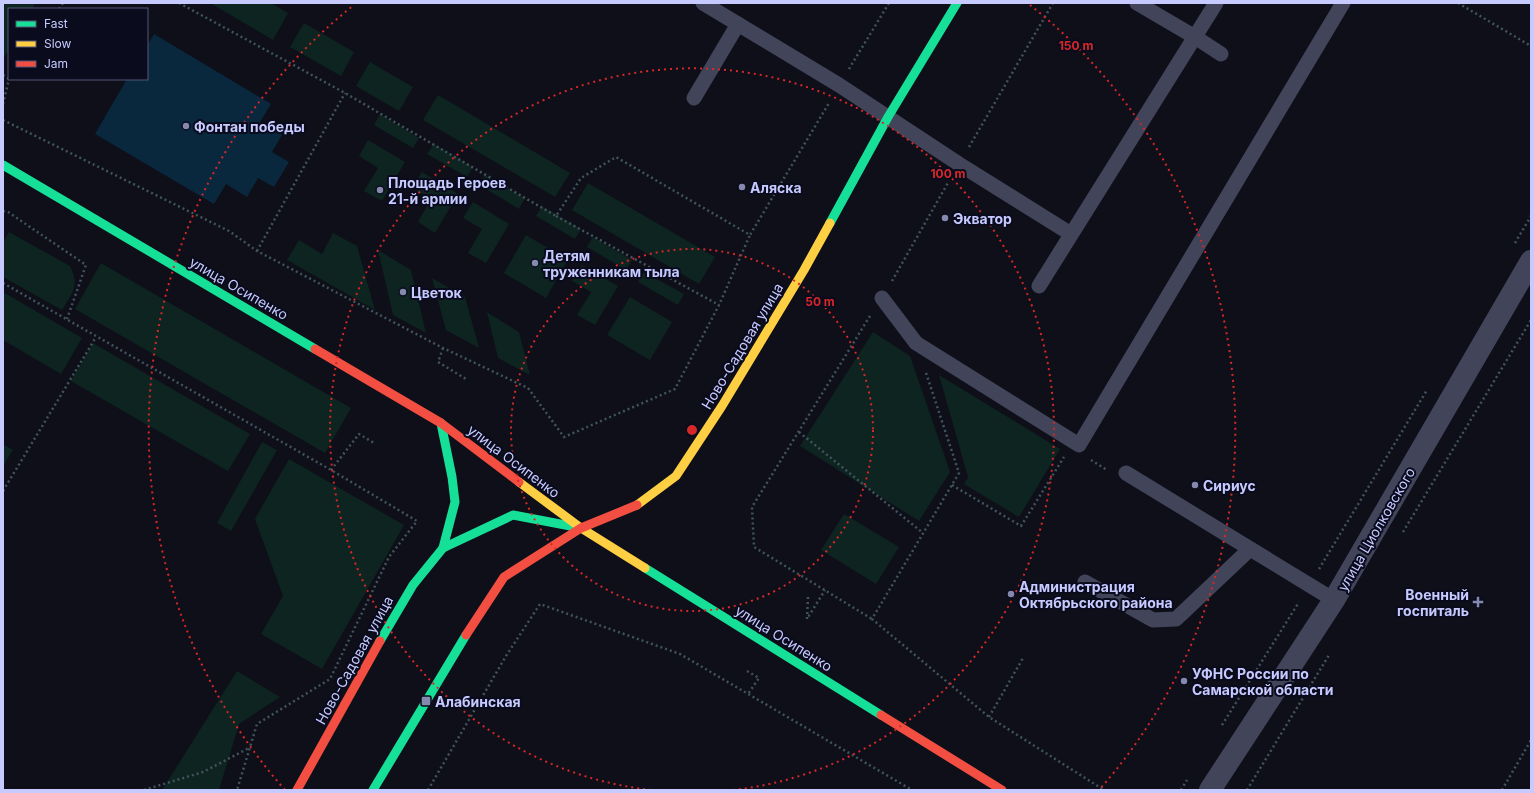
<svg xmlns="http://www.w3.org/2000/svg" width="1534" height="793" viewBox="0 0 1534 793" font-family="Inter,sans-serif">
	<style>
		.green { fill: #0d2420 }
		.water { fill: #09283e }
		.lines { fill: none; stroke-linecap: round; stroke-linejoin: round }
		.path { stroke: #41545c; stroke-width: 2.5; stroke-dasharray: 2 3; stroke-linecap: butt }
		.lane { stroke: #42455a; stroke-width: 15 }
		.street { stroke: #42455a; stroke-width: 22 }
		.fast { stroke: #16e098; stroke-width: 9 }
		.slow { stroke: #ffcf43; stroke-width: 9 }
		.jam { stroke: #f24e42; stroke-width: 9 }
		.ring { fill: none; stroke: #d62828; stroke-width: 2; stroke-dasharray: 2 4 }
		.poi-dot { fill: #8689ae; stroke: #0a0b1d; stroke-width: 1.5 }
		.labels { text-anchor: middle; dominant-baseline: central; stroke-width: 4; stroke-linejoin: round; paint-order: stroke }
		.poi-label { font-size: 14px; font-weight: bold; fill: #c6caff; stroke: #0a0b1d; text-anchor: start }
		.street-label { font-size: 14px; fill: #c6caff; stroke: #0a0b1d }
		.centre { fill: #d62828; stroke: #0a0b1d; stroke-width: 2 }
		.ring-label { font-size: 12px; text-anchor: middle; font-weight: bold; fill: #d62828; stroke: #0a0b1d; stroke-width: 4; stroke-linejoin: round; paint-order: stroke }
	</style>
	<rect width="100%" height="100%" fill="#0e0f19"/>
	<g class="green">
		<path d="M3,3H35L32,9H9V49L3,59Z"/>
		<path d="M210,3H271L288,13L273,40Z"/>
		<path d="M304,23L354,52L341,76L290,47Z"/>
		<path d="M370,62L413,87L399,111L356,86Z"/>
		<path d="M438,95L570,173L555,197L423,120Z"/>
		<path d="M380,114L419,138L413,148L374,125Z"/>
		<path d="M368,140L405,162L382,201L364,191L378,168L359,156Z"/>
		<path d="M434,144L473,167L467,177L427,154Z"/>
		<path d="M422,172L458,194L435,233L418,222L431,199L412,188Z"/>
		<path d="M485,175L525,198L519,209L479,185Z"/>
		<path d="M588,183L715,257L699,284L572,210Z"/>
		<path d="M473,202L509,224L486,263L468,253L482,229L463,218Z"/>
		<path d="M542,206L581,229L575,239L536,216Z"/>
		<path d="M9,232L70,266C80,286 72,293 62,310L3,277V243Z"/>
		<path d="M333,233L357,246L375,310L287,260L299,240L322,254Z"/>
		<path d="M526,235L568,260L546,298L504,273Z"/>
		<path d="M593,237L632,260L626,270L587,247Z"/>
		<path d="M378,250L411,270L426,333L393,315Z"/>
		<path d="M101,263L351,408L325,453L75,309Z"/>
		<path d="M582,265L618,286L595,325L577,315L591,292L572,281Z"/>
		<path d="M644,272L684,294L678,305L638,282Z"/>
		<path d="M432,278L465,297L479,348L446,330Z"/>
		<path d="M3,292L82,338L61,374L3,340Z"/>
		<path d="M630,297L672,322L650,360L607,335Z"/>
		<path d="M487,312L519,332L530,375L498,358Z"/>
		<path d="M873,332L910,356L950,472L919,521L800,446Z"/>
		<path d="M93,343L250,434L228,471L71,381Z"/>
		<path d="M939,375L1060,449L1019,517L964,484L968,477Z"/>
		<path d="M262,442L277,450L231,531L217,523Z"/>
		<path d="M3,444L13,450L3,466Z"/>
		<path d="M289,459L404,525L322,669L261,634L283,596L255,519Z"/>
		<path d="M844,514L899,547L876,584L821,550Z"/>
		<path d="M237,671L280,697L239,724L219,790H162Z"/>
	</g>
	<path class="water" d="M154,34L271,104L260,122L282,135L272,152L289,162L274,187L258,178L247,197L226,184L214,204L95,134L127,79H147V46Z"/>
	<g class="lines">
		<g class="path">
			<path d="M179,3L345,93L556,216L581,178L616,157L750,235L829,103"/>
			<path d="M1458,3L1531,46"/>
			<path d="M59,9L63,3"/>
			<path d="M849,69L889,3"/>
			<path d="M3,75L9,79"/>
			<path d="M3,104L9,79"/>
			<path d="M3,120L229,231L257,251L443,348L528,388L564,437L675,389L719,305L750,235"/>
			<path d="M969,147L1053,3"/>
			<path d="M3,211L8,212L86,265L67,319"/>
			<path d="M556,216L719,305"/>
			<path d="M1515,243L1531,216"/>
			<path d="M257,251L345,93"/>
			<path d="M892,281L949,181"/>
			<path d="M3,283L331,470L417,521L389,557L330,679L257,724L237,790"/>
			<path d="M870,316L752,507L754,547L872,619"/>
			<path d="M443,348L438,362L466,379"/>
			<path d="M926,373L959,473L872,619L989,717L1104,790"/>
			<path d="M799,432L923,533"/>
			<path d="M1091,460L1107,470"/>
			<path d="M331,470L359,434L374,443"/>
			<path d="M952,485L1021,526L1064,457"/>
			<path d="M3,491L96,337"/>
			<path d="M1403,532L1531,320"/>
			<path d="M1319,569L1427,390"/>
			<path d="M808,597L807,619L825,590"/>
			<path d="M747,671L759,678L748,694"/>
			<path d="M989,717L1023,658"/>
			<path d="M1222,725L1299,602"/>
			<path d="M144,790L203,772L249,748"/>
			<path d="M428,790L506,656L540,604L680,654L912,790"/>
			<path d="M1181,790L1187,780"/>
			<path d="M1247,790L1329,655"/>
			<path d="M1502,790L1531,740"/>
		</g>
		<g class="lane">
			<path d="M703,3L839,85L959,164L1071,234"/>
			<path d="M1137,3L1195,37L1221,54"/>
			<path d="M694,98L738,24"/>
			<path d="M1039,286L1216,3"/>
			<path d="M882,298L916,343L1079,445L1343,3"/>
			<path d="M1126,473L1334,600"/>
			<path d="M1085,582L1153,620L1176,619L1250,549"/>
		</g>
		<path class="street" d="M1210,790L1334,600L1531,261"/>
		<g class="fast">
			<path d="M3,165L315,349"/>
			<path d="M830,223L888,117L957,3"/>
			<path d="M443,548L513,515L581,528"/>
			<path d="M645,568L881,715"/>
			<path d="M380,641L413,585L443,548L455,502L452,477L441,423"/>
			<path d="M373,790L466,635"/>
		</g>
		<g class="slow">
			<path d="M519,482L581,528L645,568"/>
			<path d="M637,505L676,476L722,406L804,270L830,223"/>
		</g>
		<g class="jam">
			<path d="M315,349L441,423L519,482"/>
			<path d="M466,635L504,577L581,528L637,505"/>
			<path d="M881,715L1002,790"/>
			<path d="M297,790L380,641"/>
		</g>
	</g>
	<g class="ring">
		<circle cx="692" cy="430" r="181"/>
		<path d="M651 790A362 362 0 1 1 733 790"/>
		<path d="M285 790A543 543 0 0 1 354 5M1030 5A543 543 0 0 1 1099 790"/>
	</g>
	<g class="poi-dot">
		<circle cx="186" cy="126" r="4"/>
		<circle cx="742" cy="187" r="4"/>
		<circle cx="380" cy="190" r="4"/>
		<circle cx="945" cy="218" r="4"/>
		<circle cx="535" cy="263" r="4"/>
		<circle cx="403" cy="292" r="4"/>
		<circle cx="1195" cy="485" r="4"/>
		<circle cx="1011" cy="594" r="4"/>
		<path d="M1476 596h4v4h4v4h-4v4h-4v-4h-4v-4h4z"/>
		<circle cx="1184" cy="681" r="4"/>
		<rect x="421" y="696" width="10" height="10" rx="2"/>
	</g>
	<g class="labels">
		<g class="poi-label">
			<text x="194" y="126">Фонтан победы</text>
			<text x="388" y="182">Площадь Героев<tspan x="388" dy="16">21-й армии</tspan></text>
			<text x="750" y="187">Аляска</text>
			<text x="953" y="218">Экватор</text>
			<text x="543" y="255">Детям<tspan x="543" dy="16">труженникам тыла</tspan></text>
			<text x="411" y="292">Цветок</text>
			<text x="1203" y="485">Сириус</text>
			<text x="1019" y="586">Администрация<tspan x="1019" dy="16">Октябрьского района</tspan></text>
			<text x="1469" y="594" text-anchor="end">Военный<tspan x="1469" dy="16">госпиталь</tspan></text>
			<text x="1192" y="673">УФНС России по<tspan x="1192" dy="16">Самарской области</tspan></text>
			<text x="435" y="701">Алабинская</text>
		</g>
		<g class="street-label">
			<text transform="translate(239 288) rotate(30)">улица Осипенко</text>
			<text transform="translate(742 346) rotate(-59)">Ново-Садовая улица</text>
			<text transform="translate(514 461) rotate(37)">улица Осипенко</text>
			<text transform="translate(1376 529) rotate(-60)">улица Циолковского</text>
			<text transform="translate(784 638) rotate(32)">улица Осипенко</text>
			<text transform="translate(354 660) rotate(-61)">Ново-Садовая улица</text>
		</g>
	</g>
	<circle cx="692" cy="430" r="6" class="centre"/>
	<g class="ring-label">
		<text x="1076" y="50">150 m</text>
		<text x="948" y="178">100 m</text>
		<text x="820" y="306">50 m</text>
	</g>
	<rect width="1534" height="793" fill="none" stroke="#c6caff" stroke-width="8"/>
	<rect x="8" y="8" width="140" height="72" fill="#0a0b1d" stroke="#555777"/>
	<rect x="16" y="21" width="20" height="6" fill="#16e098" stroke="#555777"/>
	<text x="44" y="28" font-size="12" fill="#c6caff">Fast</text>
	<rect x="16" y="41" width="20" height="6" fill="#ffcf43" stroke="#555777"/>
	<text x="44" y="48" font-size="12" fill="#c6caff">Slow</text>
	<rect x="16" y="61" width="20" height="6" fill="#f24e42" stroke="#555777"/>
	<text x="44" y="68" font-size="12" fill="#c6caff">Jam</text>
</svg>
